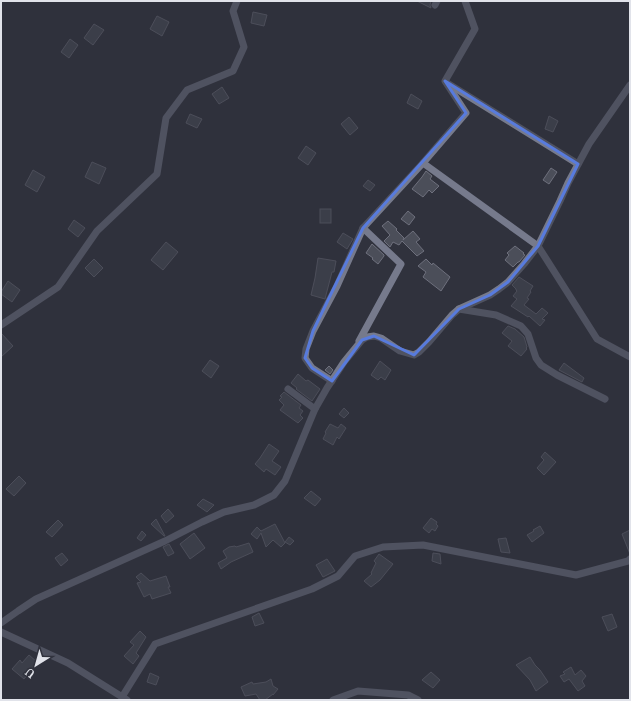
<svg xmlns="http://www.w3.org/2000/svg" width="631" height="701" viewBox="0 0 631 701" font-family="Merriweather,serif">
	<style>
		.building { fill: #4b4e59; stroke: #6e707d }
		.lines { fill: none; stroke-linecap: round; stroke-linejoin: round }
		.minor { stroke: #767a8c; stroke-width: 7 }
		.marked { fill: none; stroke: #587bdd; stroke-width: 3; stroke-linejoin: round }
	</style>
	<rect width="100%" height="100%" fill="#30323d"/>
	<g class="building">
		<path d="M417,1H431L430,5L431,8Z"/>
		<path d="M253,12L267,15L264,26L251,23Z"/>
		<path d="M157,16L169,22L162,36L150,29Z"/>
		<path d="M94,24L104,30L93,45L84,38Z"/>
		<path d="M70,39L78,45L69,58L61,52Z"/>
		<path d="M222,87L229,98L219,104L212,94Z"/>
		<path d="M411,94L422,101L418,109L407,103Z"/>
		<path d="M190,114L202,119L197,128L186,123Z"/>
		<path d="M549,116L558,121L553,132L545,129Z"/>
		<path d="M349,117L358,128L350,135L341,124Z"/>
		<path d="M306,146L316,153L308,165L298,158Z"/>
		<path d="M92,162L106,168L99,184L85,177Z"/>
		<path d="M551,168L557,172L549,184L543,180Z"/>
		<path d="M33,170L45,177L37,192L25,185Z"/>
		<path d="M426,171L432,176L430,179L439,186L432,193L429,190L423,197L412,189L422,177Z"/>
		<path d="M368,180L375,185L370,191L363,186Z"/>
		<rect x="320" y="209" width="11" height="14"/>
		<path d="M408,211L415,217L409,225L401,219Z"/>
		<path d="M74,220L85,228L78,237L68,229Z"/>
		<path d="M388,221L397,229L396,230L404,238L403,240L413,231L420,239L416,242L424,251L417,256L402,241L399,245L393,242L390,247L384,241L390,235L382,226Z"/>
		<path d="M343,233L353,239L347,249L337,242Z"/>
		<path d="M166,242L178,252L163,270L151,260Z"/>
		<path d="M372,244L384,255V256L378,264L372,259L373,258L366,253Z"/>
		<path d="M515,246L524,253L523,254L525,255L519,262H518L513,267L505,260L509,255L507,253Z"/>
		<path d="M318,258L336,261L334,272H332L326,295L325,299L311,295L315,278Z"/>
		<path d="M94,259L103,268L94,277L85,268Z"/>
		<path d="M426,259L432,265L433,263L450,277L441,291L423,277L426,272L418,266Z"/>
		<path d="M519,277L533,286L530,291L531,292L527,298L529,299L524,305L536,314L542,308L548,313L542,319L545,320L540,326L529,316L528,317L511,306L517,299L513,296L517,291L516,290V289L512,285Z"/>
		<path d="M8,281L20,290L12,302L1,294V292Z"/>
		<path d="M508,326L515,329L524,337L527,347L526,348L527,349L521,356L508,346L512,341L502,333Z"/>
		<path d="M1,333L13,346L1,357Z"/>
		<path d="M210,360L219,366L211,378L202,371Z"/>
		<path d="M380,361L391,370L385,380L381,377L378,380L371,375Z"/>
		<path d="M564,363L584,378L582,382L559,370Z"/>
		<path d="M329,366L333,370L330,374L325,370Z"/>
		<path d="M298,374L306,381L308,380L320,389L312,401L296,389L297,388L291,383Z"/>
		<path d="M284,392L301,405L299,408L303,411L300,415L303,418L298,423L280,410L284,405L279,400L282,397L280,396Z"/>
		<path d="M344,408L349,413L344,418L339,414Z"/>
		<path d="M330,424L338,428L341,424L346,428L339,439L337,437L333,445L323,439L326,433L325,432Z"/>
		<path d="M269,444L279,451L272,461L281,467L275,475L266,469L264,472L255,464L260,458Z"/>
		<path d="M545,452L556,462L544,475L537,468L544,460L541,457Z"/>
		<path d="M19,476L26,483L14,496L6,489Z"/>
		<path d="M311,491L321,499L315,506L304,498Z"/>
		<path d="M203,499L214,505L207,512L197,505Z"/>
		<path d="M168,509L174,516L166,523L161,516Z"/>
		<path d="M431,518L437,522L436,524L438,526L435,531L432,529L429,533L423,528Z"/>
		<path d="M156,519L165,536H164L151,524Z"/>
		<path d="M58,520L63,525L52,537L46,532Z"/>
		<path d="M275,524L285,543L281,547L273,540L266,547L261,533L257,539L251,534L257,527L261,531Z"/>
		<path d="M540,526L544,533L532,542L527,535L534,531L533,530Z"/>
		<path d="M630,530V554L622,534Z"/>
		<path d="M142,531L146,535L141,541L137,538Z"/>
		<path d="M194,533L205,548L190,559L180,544Z"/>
		<path d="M289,537L294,541L290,545L285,542Z"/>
		<path d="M506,538L510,553L501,552L498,539Z"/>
		<path d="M249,543L253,552L231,562L221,569L218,563L227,558L223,551L229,547L235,546L236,547Z"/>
		<path d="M169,544L174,553L168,556L163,547Z"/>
		<path d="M62,553L68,560L61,566L55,558Z"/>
		<path d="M433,553L440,554L441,564L432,561Z"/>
		<path d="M379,554L393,564L380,580L371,587L364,581L372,574L371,573L376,563L374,561Z"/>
		<path d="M327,559L335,571L323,577L316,565Z"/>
		<path d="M141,573L150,581L166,576L170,587H168L171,593L152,599L150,594L144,597L137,583L141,582L136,577Z"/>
		<path d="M259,613L264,623L255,626L252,617Z"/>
		<path d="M612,614L617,627L608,631L602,617Z"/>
		<path d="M140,631L146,637L136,653L139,656L133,664L124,656L134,645L130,642Z"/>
		<path d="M29,655L37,662L24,679L12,669L20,660L22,663Z"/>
		<path d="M530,657L535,665L540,670L548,682L536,691L530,680L516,665Z"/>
		<path d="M571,667L575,675L581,670L586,676L582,681L585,686L578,691L569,679L564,682L560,676L565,674L563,672Z"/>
		<path d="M431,672L440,680L433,688L422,680Z"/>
		<path d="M150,673L159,677L156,685L147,682Z"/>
		<path d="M271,679L273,686L278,689L273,695V694L265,700H260L256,694L245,696L241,687L252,682L253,684L266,682Z"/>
	</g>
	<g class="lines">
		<g class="minor">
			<path d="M435,5L437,1"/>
			<path d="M447,83L578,164"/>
			<path d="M423,163L538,246L597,339L630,357"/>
			<path d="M459,309L496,315L521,326L528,334L536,358L541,365L557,375L605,399"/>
			<path d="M1,325L58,287L97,231L157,174L166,118L187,90L233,71L244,47L233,11L237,1"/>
			<path d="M359,341L401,264L363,228"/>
			<path d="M332,381L312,368L305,358L306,349L313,331L337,286L363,228L423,163L466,113L445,81L475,29L465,1"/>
			<path d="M288,389L315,409"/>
			<path d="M1,623L18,611L36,599L165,541L202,522L224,512L254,505L274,495L285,481L315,409L327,388L344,362L362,340L367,337L374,336L381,338L400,351L414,355L419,352L429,342L452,315L459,309L490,295L499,289L508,282L524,264L538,246L560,201L568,183L589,144L630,85"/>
			<path d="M1,632L68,663L127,700"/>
			<path d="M122,697L155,644L312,589L338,576L355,556L383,547L423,545L576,575L628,561L630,559"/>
			<path d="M333,700L358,691L408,695L418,700"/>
		</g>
	</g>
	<path d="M0 0H631V701H0ZM445,81L578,164L538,246L508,282L490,295L459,309L414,355L374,336L362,340L332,381L312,368L305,358L313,331L363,228L466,113Z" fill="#30323d" fill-opacity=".55" fill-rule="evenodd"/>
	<path class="marked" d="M445,81L578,164L538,246L508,282L490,295L459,309L414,355L374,336L362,340L332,381L312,368L305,358L313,331L363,228L466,113Z"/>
	<rect width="631" height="701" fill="none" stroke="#e1e3ea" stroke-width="4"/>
	<g transform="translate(36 665) rotate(217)" stroke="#30323d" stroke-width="3" paint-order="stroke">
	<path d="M0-3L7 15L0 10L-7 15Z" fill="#e1e3ea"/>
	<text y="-6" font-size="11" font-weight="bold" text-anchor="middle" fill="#e1e3ea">U</text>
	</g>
</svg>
